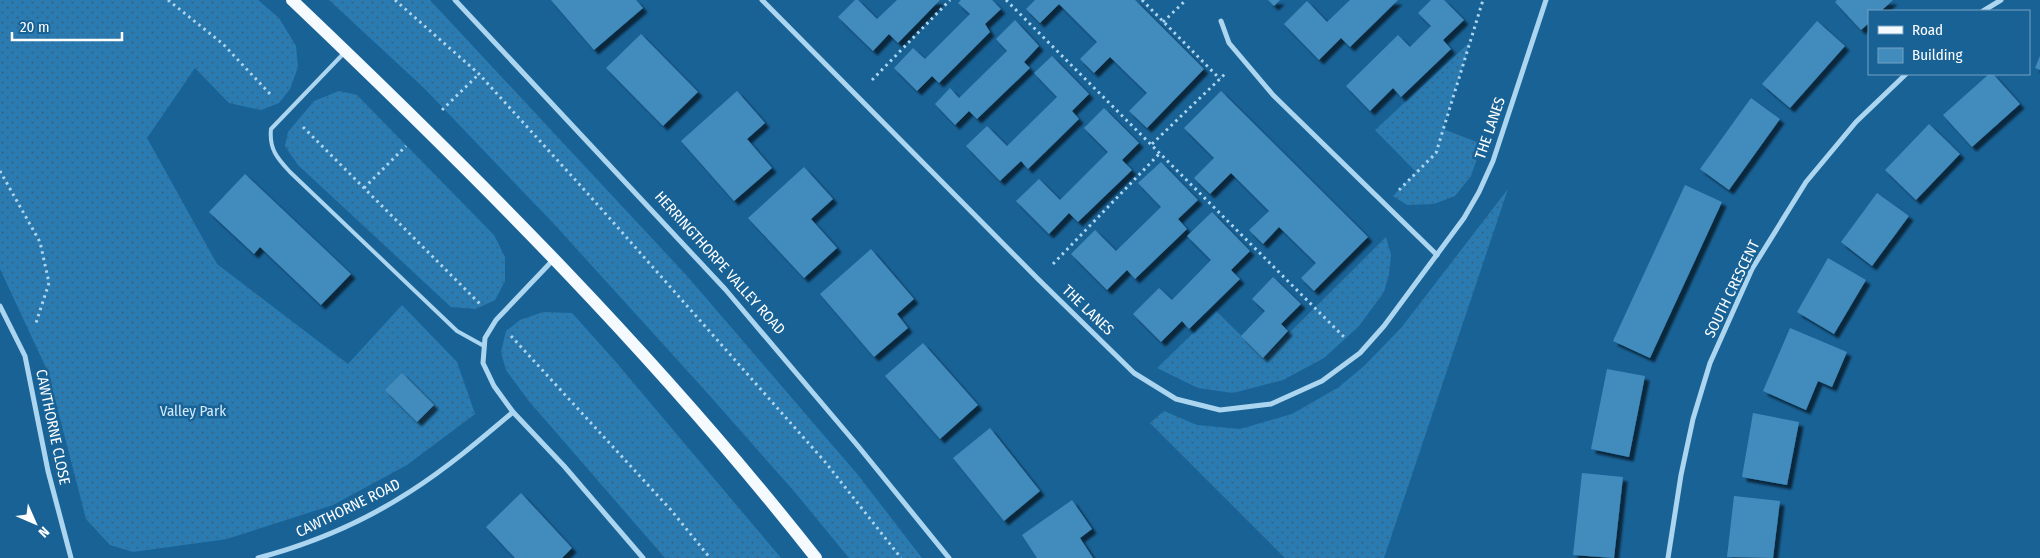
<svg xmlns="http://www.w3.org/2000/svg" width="2040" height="558" viewBox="0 0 2040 558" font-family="'Fira Sans Condensed',sans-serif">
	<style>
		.grass { fill: url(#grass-dots) }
		.building { fill: #428bbd; filter: url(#shadow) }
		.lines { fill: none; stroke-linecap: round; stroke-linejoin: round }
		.path { stroke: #acd5f0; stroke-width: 3; stroke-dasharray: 2.5 4; stroke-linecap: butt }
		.service { stroke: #acd5f0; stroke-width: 4 }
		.minor { stroke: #acd5f0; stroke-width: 5 }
		.primary { stroke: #f5faff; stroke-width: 12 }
		.labels { text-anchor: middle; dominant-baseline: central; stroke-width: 5; stroke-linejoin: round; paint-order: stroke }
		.street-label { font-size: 15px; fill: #fff; stroke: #196296 }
		.park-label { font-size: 15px; fill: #d3ebfb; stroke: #196296 }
	</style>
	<defs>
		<pattern id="grass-dots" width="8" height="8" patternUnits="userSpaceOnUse" patternTransform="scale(1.25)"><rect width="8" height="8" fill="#297bb2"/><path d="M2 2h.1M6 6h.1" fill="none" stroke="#3a647f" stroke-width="1.8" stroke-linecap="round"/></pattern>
		<filter id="shadow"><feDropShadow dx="4.5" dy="4.5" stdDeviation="1" flood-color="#0009"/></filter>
	</defs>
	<rect width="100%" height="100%" fill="#196296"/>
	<g class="grass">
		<path d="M0,0H258L279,18L296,46L298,67L290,89L279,103L261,110L229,103L195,68L147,138L217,264L348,364L402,305L457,362L475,414L407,465L333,505L227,539L133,552L110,545L86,519L48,372L0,269Z"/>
		<path d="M329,0H430L687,276L858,475L922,558H849L793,490L702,387L554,224L424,88Z"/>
		<path d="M1470,42L1443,129L1482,144L1471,176L1455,196L1434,204L1407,205L1393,196L1416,172L1375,130Z"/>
		<path d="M339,91L357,95L494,235L505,257V281L495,300L476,309L451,307L298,165L285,146L288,132L314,101Z"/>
		<path d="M1508,189L1384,558H1285L1150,423L1164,411L1197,425L1240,429L1292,414L1339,387L1364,366L1401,328Z"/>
		<path d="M1386,237L1391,255L1389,274L1384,292L1359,326L1324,358L1283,380L1233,393L1198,388L1157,368L1216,311L1264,358Z"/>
		<path d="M543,312L572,313L615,361L781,558H665L528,400L506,370L501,352L506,331L520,320Z"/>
	</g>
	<g class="building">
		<path d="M551,0H636L643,8L594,50Z"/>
		<path d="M855,0H858L877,19L897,0H940L898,43L889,34L873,51L838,17Z"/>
		<path d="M961,0H992L1001,9L985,24L990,32L939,83L932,76L917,91L894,68L913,48L925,59L970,14L958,3Z"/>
		<path d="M1035,0H1135L1204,69L1147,128L1129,111L1147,93L1110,57L1094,73L1080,59L1097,42L1059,4L1040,23L1026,9Z"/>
		<path d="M1268,0H1280L1274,6Z"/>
		<path d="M1350,0H1398L1350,47L1341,38L1319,60L1284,24L1307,1L1327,22Z"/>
		<path d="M1431,0H1444L1464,20L1443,40L1451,49L1401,97L1393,88L1370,111L1346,86L1398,35L1410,47L1431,26L1418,13Z"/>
		<path d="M1837,0H1893L1881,11H1869V23L1861,30L1835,2Z"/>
		<path d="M1015,20L1039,46L1024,62L1030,68L977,119L969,111L955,125L935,104L950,88L959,98L1007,51L996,39Z"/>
		<path d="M1817,21L1845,46L1790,108L1762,84Z"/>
		<path d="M641,34L698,92L663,126L606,68Z"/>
		<path d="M1052,56L1089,94L1072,111L1079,119L1028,169L1021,161L1000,181L966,146L987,126L1007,146L1057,97L1034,73Z"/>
		<path d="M2040,56V70L2035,68Z"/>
		<path d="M1989,74H1993L2020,104L1972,147L1943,115Z"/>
		<path d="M737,91L765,123L747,139L772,168L734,201L681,141Z"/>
		<path d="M1221,91L1368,237L1314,291L1301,278L1316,263L1279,227L1263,244L1249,230L1269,211L1231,173L1210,194L1194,178L1214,158L1184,128Z"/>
		<path d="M1751,98L1780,119L1729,190L1700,169Z"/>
		<path d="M1104,108L1139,143L1122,160L1132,170L1078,222L1069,213L1049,234L1016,201L1039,179L1060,200L1108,152L1084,128Z"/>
		<path d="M1929,124L1960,154L1916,200L1885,170Z"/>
		<path d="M1161,162L1198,200L1178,219L1187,229L1135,279L1127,270L1107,290L1071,254L1095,230L1116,251L1161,207L1138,183Z"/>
		<path d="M804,167L833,199L811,219L837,248L804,278L748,218Z"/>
		<path d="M245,174L351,274L321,305L260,247L254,254L209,212Z"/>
		<path d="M1685,185L1722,202L1650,358L1613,341Z"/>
		<path d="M1877,193L1909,216L1872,266L1841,242Z"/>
		<path d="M1212,212L1250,251L1231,270L1240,279L1189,329L1182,321L1161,342L1133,314L1159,288L1172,300L1211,260L1187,236Z"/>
		<path d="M871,249L914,299L897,314L908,328L874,357L820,294Z"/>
		<path d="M1828,258L1866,280L1834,334L1797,312Z"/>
		<path d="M1273,277L1301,304L1281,324L1288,331L1263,358L1241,336L1265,311L1252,299Z"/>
		<path d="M1790,328L1847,352L1832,387L1818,381L1806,410L1763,391Z"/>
		<path d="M923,343L978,405L940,439L885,376Z"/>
		<path d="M1607,369L1645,376L1629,457L1591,449Z"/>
		<path d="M402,373L434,405L417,422L385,390Z"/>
		<path d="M1753,413L1799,422L1787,485L1742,477Z"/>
		<path d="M990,428L1040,491L1004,521L953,458Z"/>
		<path d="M1582,473L1623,477L1614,558L1573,555Z"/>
		<path d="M521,493L572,548L562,558H515L486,527Z"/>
		<path d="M1734,496L1780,501L1773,558L1727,557Z"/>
		<path d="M1072,500L1092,529L1080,538L1093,558H1037L1022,535Z"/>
	</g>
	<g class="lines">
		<g class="path">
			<path d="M168,0L223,44L272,96"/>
			<path d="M395,0L479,74L589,195L826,463L901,558"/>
			<path d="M1006,0L1345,338"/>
			<path d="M1142,0L1220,79"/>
			<path d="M1163,22L1186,0"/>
			<path d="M872,80L950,0"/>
			<path d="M442,110L479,74"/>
			<path d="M303,127L481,305"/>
			<path d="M1152,144L1226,73"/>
			<path d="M0,171L40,242L49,283L35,326"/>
			<path d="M364,188L406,146"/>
			<path d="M1399,190L1436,153L1483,0"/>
			<path d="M1053,264L1160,153"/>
			<path d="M511,336L671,510L710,558"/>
		</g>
		<path class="service" d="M344,53L271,129C269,149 277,158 290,172L457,331L484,346"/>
		<g class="minor">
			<path d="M455,0L725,289L858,446L949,558"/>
			<path d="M762,0L1038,279L1134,373L1176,399L1220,410L1271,404L1322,381L1360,353L1384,326L1464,218L1479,192L1493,161L1546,0"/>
			<path d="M1983,11L2001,0"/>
			<path d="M1221,21L1229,43L1273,95L1437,255"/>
			<path d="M554,259L496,320L485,338L483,363L494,386L513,412L564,466L643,558"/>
			<path d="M0,306L25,356L48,471L71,558"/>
			<path d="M258,558C311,544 365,521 411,491C447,468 480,440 513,412"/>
			<path d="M1668,558L1681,475L1693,419L1710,363L1752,269L1806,182L1856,122L1906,74"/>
		</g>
		<path class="primary" d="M292,0C477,176 658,357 816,558"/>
	</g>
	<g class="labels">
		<g class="street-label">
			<text transform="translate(1490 128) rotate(-71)">THE LANES</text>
			<text transform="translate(720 263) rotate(48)">HERRINGTHORPE VALLEY ROAD</text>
			<text transform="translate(1732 289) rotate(-64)">SOUTH CRESCENT</text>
			<text transform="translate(1088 310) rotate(44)">THE LANES</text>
			<text transform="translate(53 427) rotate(78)">CAWTHORNE CLOSE</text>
			<text transform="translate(348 508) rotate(-26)">CAWTHORNE ROAD</text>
		</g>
		<g class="park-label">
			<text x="193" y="411">Valley Park</text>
		</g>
	</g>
	<rect x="1868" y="10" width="162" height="65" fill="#196296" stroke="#75a1c0"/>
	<rect x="1878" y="26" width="25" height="8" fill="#f5faff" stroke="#75a1c0"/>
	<text x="1912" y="35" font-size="15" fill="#ffffff">Road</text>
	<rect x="1878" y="48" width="25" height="15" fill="#428bbd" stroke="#75a1c0"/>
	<text x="1912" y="60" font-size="15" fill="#ffffff">Building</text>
	<g transform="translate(35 523) rotate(135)" stroke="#196296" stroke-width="4" paint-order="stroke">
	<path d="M0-4L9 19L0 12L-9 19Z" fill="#ffffff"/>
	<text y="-8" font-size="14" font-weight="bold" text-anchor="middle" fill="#ffffff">N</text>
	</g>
	<path d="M12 32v8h110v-8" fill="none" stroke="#ffffff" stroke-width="2.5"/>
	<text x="20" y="32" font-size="15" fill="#ffffff" stroke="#196296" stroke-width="4" paint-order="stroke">20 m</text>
</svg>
